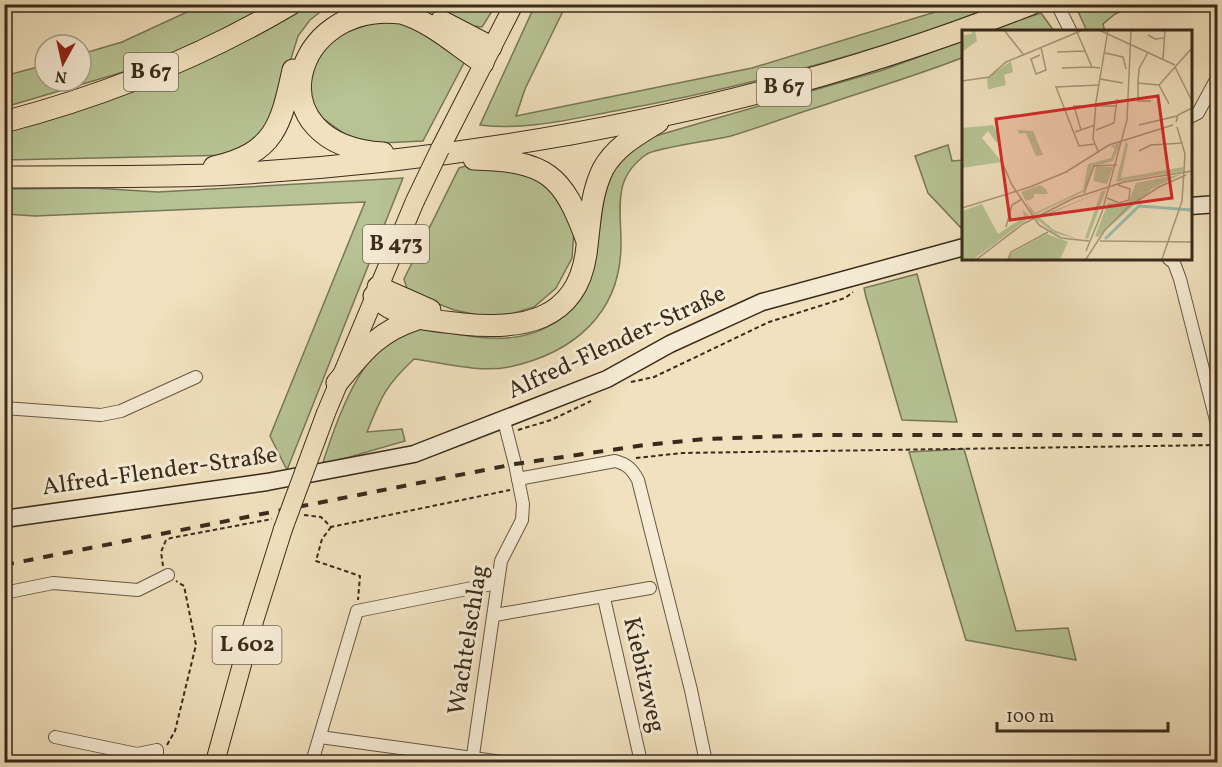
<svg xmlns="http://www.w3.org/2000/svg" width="1222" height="767" viewBox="0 0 1222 767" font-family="Vollkorn,serif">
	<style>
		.green { fill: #b7c394; stroke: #787758; stroke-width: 1.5 }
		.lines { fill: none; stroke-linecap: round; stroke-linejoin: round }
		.street-casing { stroke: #675844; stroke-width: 14 }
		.secondary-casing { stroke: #392b1b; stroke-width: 19 }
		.primary-casing { stroke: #392b1b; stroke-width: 20 }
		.highway-casing { stroke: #392b1b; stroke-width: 23 }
		.path { stroke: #392b1b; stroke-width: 2; stroke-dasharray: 4.5 3; stroke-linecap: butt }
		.street { stroke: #f6ecd5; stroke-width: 12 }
		.secondary { stroke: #f6ecd5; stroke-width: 16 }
		.primary { stroke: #f1e1be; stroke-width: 18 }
		.highway { stroke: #f1e1be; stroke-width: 21 }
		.rail { stroke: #392b1b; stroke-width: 4; stroke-dasharray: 10 10; stroke-linecap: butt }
		.primary-bridge-casing { stroke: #392b1b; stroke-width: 20; stroke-linecap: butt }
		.primary-bridge { stroke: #f1e1be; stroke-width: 18 }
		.labels { text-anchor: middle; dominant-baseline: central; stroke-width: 6; stroke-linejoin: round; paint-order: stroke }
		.shield { fill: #f6ecd5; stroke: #726553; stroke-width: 1.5 }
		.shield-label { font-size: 22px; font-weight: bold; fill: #392b1b }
		.street-label { font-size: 24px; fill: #392b1b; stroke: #f6ecd5 }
		.inset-river { fill: none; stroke: #9bbdb3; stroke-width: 3 }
		.inset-road { fill: none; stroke: #a7987d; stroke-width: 1.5 }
		.view { fill: #d62828; fill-opacity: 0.15; stroke: #d62828; stroke-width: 3 }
		.inset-edge { fill: none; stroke: #392b1b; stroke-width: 3 }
	</style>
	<rect width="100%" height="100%" fill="#f1e1be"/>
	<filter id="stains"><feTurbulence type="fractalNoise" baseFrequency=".00333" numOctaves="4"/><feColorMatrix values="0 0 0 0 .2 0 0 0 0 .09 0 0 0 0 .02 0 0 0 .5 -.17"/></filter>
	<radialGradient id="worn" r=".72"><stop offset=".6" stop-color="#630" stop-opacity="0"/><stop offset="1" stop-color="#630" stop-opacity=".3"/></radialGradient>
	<g class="green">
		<path d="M202,5H268L164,60L5,107L4,76L45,65V81H81V54L122,42Z"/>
		<path d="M304,5H329L310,20L298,36L268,133L233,155L5,160V127L254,31Z"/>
		<path d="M422,5H496L482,27L472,26Z"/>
		<path d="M535,5H566L525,89L516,116L752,68L958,5H997C875,53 744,87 615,111C570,119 525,131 480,125Z"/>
		<path d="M1075,5H1135L1115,14L1103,24L1105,32L1087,31Z"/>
		<path d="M1041,13L1054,31H987Z"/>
		<path d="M392,16L466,59L423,141L359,144L318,115L310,95V62L319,42Z"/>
		<path d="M964,40V57C916,76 867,90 818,107C789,116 761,127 731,136C715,140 657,148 647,154C612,178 621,207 621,244C621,313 574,353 509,367C479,373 444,363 414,359C386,385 381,397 367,432L402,429L405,441L322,465C338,418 363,336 420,328C431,327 446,332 456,334C495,341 532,342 564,316C617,272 583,192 629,151C635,145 645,142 652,137L883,70Z"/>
		<path d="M948,145L952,161L964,160V231L928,193L915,156Z"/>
		<path d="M466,166L521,173L544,182L558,197L574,231L572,258L556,288L534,307L514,313L487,317L454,310L408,292L404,279L459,168Z"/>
		<path d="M403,178L287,470L270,436L365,202L35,216L5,214V189L94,188L158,192Z"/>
		<path d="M917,274L957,422L902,420L866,297L864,288Z"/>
		<path d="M964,449L1016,631L1068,628L1076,660L966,640L909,452Z"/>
	</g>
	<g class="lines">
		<defs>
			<g id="street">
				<path d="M1057,4L1071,32"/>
				<path d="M1190,117L1198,113L1218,76"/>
				<path d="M1168,258L1174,263L1180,279L1218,428"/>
				<path d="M4,408L101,415L121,411L196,377"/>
				<path d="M518,479L615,461C627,464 632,469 638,480L691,690L706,762"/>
				<path d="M4,593L53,583L138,590L168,575"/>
				<path d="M604,598L641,762"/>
				<path d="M495,615L650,588"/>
				<path d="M55,737L137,754L157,750V762"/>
				<path d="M320,737L502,762"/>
				<path d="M312,762L357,611L497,583"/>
				<path d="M472,762L501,561L522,520L523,504L515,464L504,421"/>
			</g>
			<g id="secondary">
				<path d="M1190,206L1218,204"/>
				<path d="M4,519L267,482L414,454L607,379L670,344L762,302L964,247"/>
			</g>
			<g id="primary">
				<path d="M440,149L514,4"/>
				<path d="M326,413L415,201"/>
				<path d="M215,762L254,621L283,529"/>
			</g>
			<g id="highway">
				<path d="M441,21L491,47"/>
				<path d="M4,122C103,96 203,56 291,4"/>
				<path d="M383,153C253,145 290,0 401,13C432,22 457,46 483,63"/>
				<path d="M474,159C546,161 563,174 587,241"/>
				<path d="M214,167C275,153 281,125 293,70"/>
				<path d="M4,177C80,176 156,178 231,174C505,158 776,105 1031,4"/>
				<path d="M378,287L430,310"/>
				<path d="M374,296C399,320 430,320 463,324C520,330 576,322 586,254C590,225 590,195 603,169C615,147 637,135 658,122"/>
				<path d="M337,383C363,352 377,332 417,319"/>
			</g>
		</defs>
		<use href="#street" class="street-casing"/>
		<use href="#secondary" class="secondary-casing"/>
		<use href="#primary" class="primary-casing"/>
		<use href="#highway" class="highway-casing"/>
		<g class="path">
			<path d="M631,382L654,377L769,322L845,298L853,292"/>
			<path d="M518,430L551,420L591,401"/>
			<path d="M636,458L682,453L1218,445"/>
			<path d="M304,515L321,517L331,527L510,490"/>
			<path d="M331,527L322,539L316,561L360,576L358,600"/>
			<path d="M163,566L161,552L166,540L171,538L272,519"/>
			<path d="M167,745L175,731L196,645L184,586L176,581"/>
		</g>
		<use href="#street" class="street"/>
		<use href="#secondary" class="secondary"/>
		<use href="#primary" class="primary"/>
		<use href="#highway" class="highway"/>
		<path class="rail" d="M4,565L515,464L645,445L706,439L817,435H1218"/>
		<defs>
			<g id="primary-bridge">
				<path d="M415,201L440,149"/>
				<path d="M283,529L326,413"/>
			</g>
		</defs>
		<use href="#primary-bridge" class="primary-bridge-casing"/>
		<use href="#primary-bridge" class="primary-bridge"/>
	</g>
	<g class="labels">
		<g class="shield">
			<rect x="124" y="53" width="54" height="38" rx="4.5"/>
			<rect x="757" y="68" width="54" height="38" rx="4.5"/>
			<rect x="363" y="225" width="66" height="38" rx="4.5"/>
			<rect x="212.5" y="626" width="69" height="38" rx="4.5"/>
		</g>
		<g class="shield-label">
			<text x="151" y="72">B 67</text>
			<text x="784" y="87">B 67</text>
			<text x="396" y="244">B 473</text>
			<text x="247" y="645">L 602</text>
		</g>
		<g class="street-label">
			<text transform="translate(617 343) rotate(-25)">Alfred-Flender-Straße</text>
			<text transform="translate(160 472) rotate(-8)">Alfred-Flender-Straße</text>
			<text transform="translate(469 640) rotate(-81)">Wachtelschlag</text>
			<text transform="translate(643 675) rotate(77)">Kiebitzweg</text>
		</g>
	</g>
	<g transform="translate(962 30)">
		<rect width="230" height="230" fill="#f1e1be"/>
		<path d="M9,0H13L15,11L0,22L2,5L10,4ZM49,31L51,42L42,45L44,55L28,59L17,60L26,59L25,48ZM31,95L39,110L34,112L26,101L20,108L40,132L0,138V98ZM56,100L71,101L81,125L74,126L64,103L57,104ZM164,111L166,115L159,148L221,137V141L154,152ZM159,112L151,131L130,137L126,155L121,162L72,185L69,181L59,162L78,155L84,159L86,164H72V168L64,171L73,183L121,160L126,134L149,128L153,118L148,117ZM134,137H151L145,154L131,151ZM220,144L190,159L136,207L133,206L146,173L166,174L174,153ZM144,160L126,209L123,208L139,162L78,188L92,200L116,209L92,203L73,188ZM20,174L36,204L62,187L61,180L68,187L12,229H0V181ZM85,204L106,212L98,229H46L48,224Z" fill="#b7c394"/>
		<path class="inset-river" d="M143,209L177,176L230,180"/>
		<path class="inset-road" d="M42,0L61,24M114,0L130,37L138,38M137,0L213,35M186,5L193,9L203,8M95,22L123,21M143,23L161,27L164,39M78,25L69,29L74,44L84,40L79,17M201,29L203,0M213,37L230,71M100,38L130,37M138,49L161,53M0,51L27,47L44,32L121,0M176,53L177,39L186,22M197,55L207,74M189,71H176V53L197,55L230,18M214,92L216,85L230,78M177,95L215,86M119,100L112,76H154M134,100L152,93L155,69M113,102L133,95M133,114L117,116L94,57L137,55M136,121L131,109L134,72L146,0M177,121L189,115L221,113M40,132L50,155L77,195L99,208L127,211M122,163L132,136L155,135M145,168L157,173L167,170L168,159L156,155M0,178L68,157L104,142L147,115L211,95M140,182L165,90L169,0M44,197L50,175L60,169M138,211L230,212M124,221L140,182M15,229L61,194L112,168L162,152L230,141M46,229L49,222L86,202M124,229L143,200L167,176L197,157L224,145M200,229L220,171L223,124L215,97"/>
		<path class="view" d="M196,66L210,168L48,190L34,89Z"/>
		<rect width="230" height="230" class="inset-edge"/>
	</g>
	<rect width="1222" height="767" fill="none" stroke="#f1e1be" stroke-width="24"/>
	<rect x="6" y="6" width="1210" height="755" fill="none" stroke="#392b1b" stroke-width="3"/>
	<rect x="12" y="12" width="1198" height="743" fill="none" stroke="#392b1b" stroke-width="1.5"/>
	<g transform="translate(63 63) rotate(188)"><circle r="28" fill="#f6ecd5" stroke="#aa9f8b" stroke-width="1.5"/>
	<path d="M0-4.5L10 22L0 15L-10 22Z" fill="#8f2418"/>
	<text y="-9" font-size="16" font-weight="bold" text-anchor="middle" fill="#392b1b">N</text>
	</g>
	<path d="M997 722v9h171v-9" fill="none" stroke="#392b1b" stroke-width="3"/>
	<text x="1006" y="722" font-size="18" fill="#392b1b" stroke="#f6ecd5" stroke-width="4.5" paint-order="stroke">100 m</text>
	<rect width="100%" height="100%" filter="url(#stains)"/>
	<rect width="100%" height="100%" fill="url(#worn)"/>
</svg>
